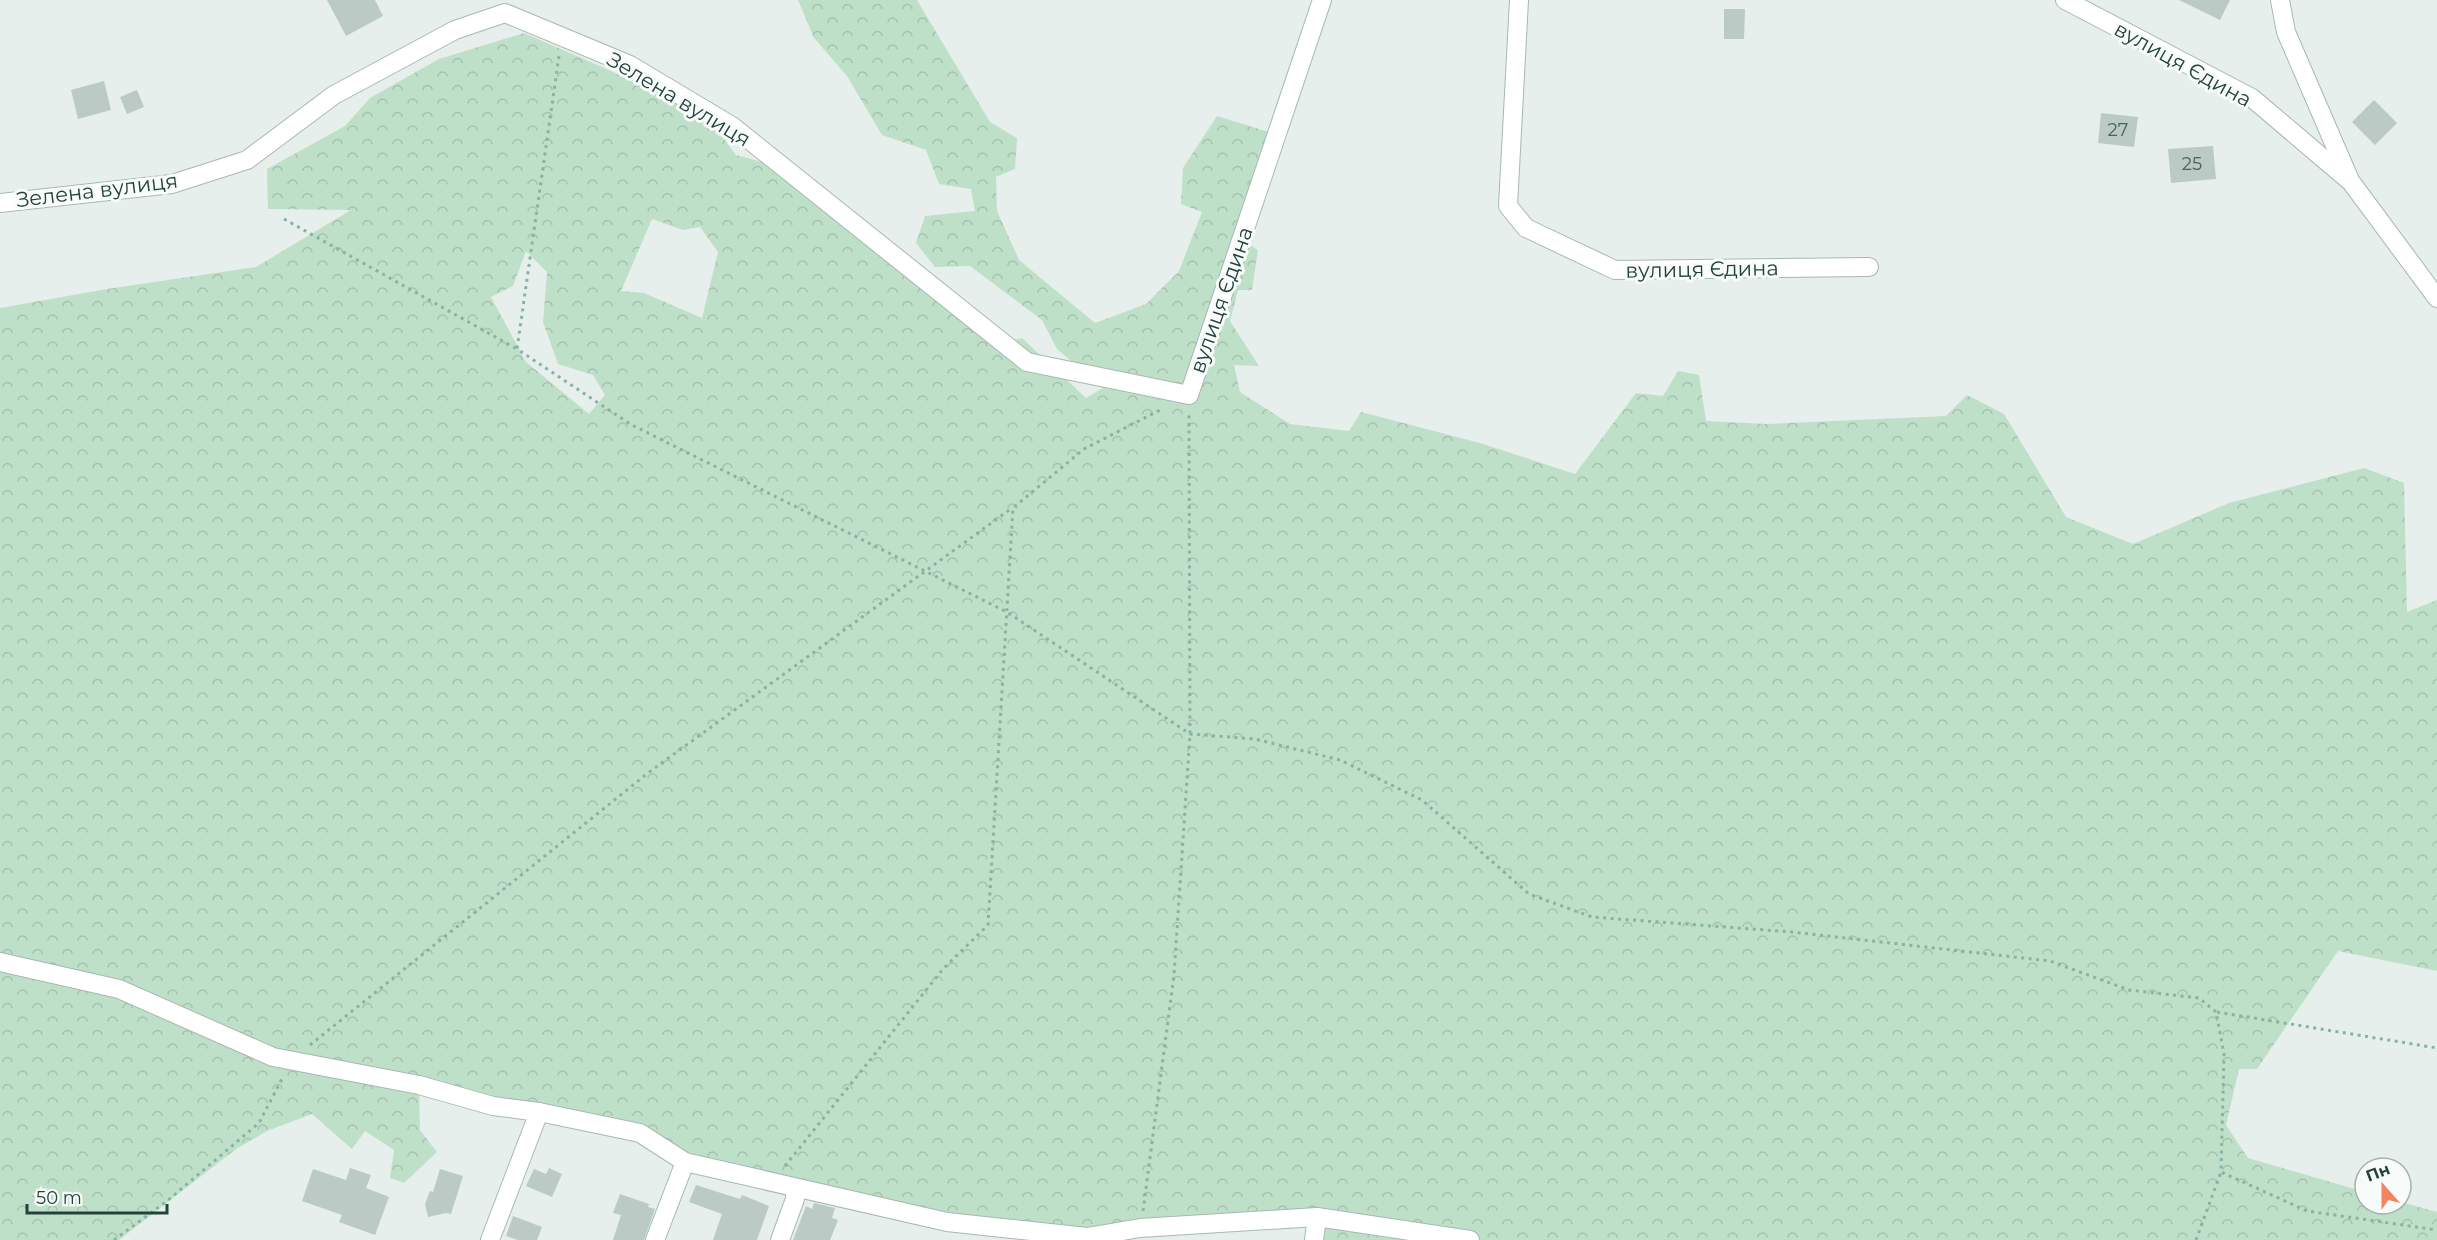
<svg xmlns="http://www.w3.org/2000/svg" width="2437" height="1240" viewBox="0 0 2437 1240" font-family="Montserrat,sans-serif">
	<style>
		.forest { fill: url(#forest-crowns); fill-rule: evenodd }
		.building { fill: #bbcac4 }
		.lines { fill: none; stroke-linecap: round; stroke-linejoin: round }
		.minor-casing { stroke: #a8b8b2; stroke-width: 20 }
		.path { stroke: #86b3a5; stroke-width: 3; stroke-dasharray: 3 4.5; stroke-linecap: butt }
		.minor { stroke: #fff; stroke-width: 18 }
		.labels { text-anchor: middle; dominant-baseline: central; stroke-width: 6; stroke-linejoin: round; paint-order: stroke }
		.number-label { font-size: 18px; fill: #4a645c }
		.street-label { font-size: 21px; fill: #24423a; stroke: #f7fbf9 }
	</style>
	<defs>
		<pattern id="forest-crowns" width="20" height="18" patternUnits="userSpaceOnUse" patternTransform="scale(1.5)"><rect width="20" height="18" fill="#bfe0c8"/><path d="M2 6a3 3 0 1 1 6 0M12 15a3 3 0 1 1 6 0" fill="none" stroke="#a4c1ad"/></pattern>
	</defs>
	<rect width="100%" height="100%" fill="#e6efeb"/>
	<path class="forest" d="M798,0H917L990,122L1017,138L1015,169L996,177L997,211L1019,260L1095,323L1146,304L1179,271L1202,212L1181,204L1183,168L1217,116L1272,133L1236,236L1258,250L1252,290H1238L1230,321L1259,366L1234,365L1240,392L1290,424L1349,431L1361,412L1480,443L1575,474L1636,393L1663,396L1678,371L1699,375L1706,421L1766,424L1946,416L1967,395L2004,414L2066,517L2133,544L2229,503L2364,468L2404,483L2407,612L2437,600V971L2338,951L2257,1069H2239L2226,1125L2248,1158L2365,1192V1204H2401V1202L2437,1212V1240H1314L1317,1218L1087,1237L947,1222L728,1173L640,1133L419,1086L420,1130L437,1152L404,1183L390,1178L394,1150L365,1131L352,1149L312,1114L267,1131L236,1149L119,1240H0V308L107,289L256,267L351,210L268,209L267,169L345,126L370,98L439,59L524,33L703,111L736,155L788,169L1009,341L1022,338L1086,398L1103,388L1057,349L1042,320L970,266L935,267L916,243L925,216L975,211L971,189L939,184L926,150L882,135L847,76L814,38ZM652,219L683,230L700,227L718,252L702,318L644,293L621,291ZM526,251L547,272L543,322L558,364L593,375L605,395L589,414L526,362L491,297L513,286Z"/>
	<g class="building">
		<path d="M327,0H375L383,16L346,36Z"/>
		<path d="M2179,0H2230L2220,20Z"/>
		<path d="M1724,9H1745L1744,39H1724Z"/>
		<path d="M104,81L111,110L78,119L71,90Z"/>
		<path d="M137,90L144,107L127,114L120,97Z"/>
		<path d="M2374,100L2397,123L2375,145L2352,122Z"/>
		<path d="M2101,113L2138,117L2134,147L2098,143Z"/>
		<path d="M2213,146L2216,179L2171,183L2168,149Z"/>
		<path d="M350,1168L371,1175L366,1188L389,1197L375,1235L339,1222L342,1215L302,1201L313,1169L346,1180Z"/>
		<path d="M549,1168L562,1174L552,1197L526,1186L534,1169L546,1174Z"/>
		<path d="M440,1169L463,1176L451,1214L446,1213L428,1217L425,1204L430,1191L433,1192Z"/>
		<path d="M696,1185L740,1199L742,1195L769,1206L757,1240H713L722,1214L689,1202Z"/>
		<path d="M620,1194L649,1204L648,1207L655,1209L644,1240H613L621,1215L613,1213Z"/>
		<path d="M814,1203L835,1208L832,1218L838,1220L830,1240H793L806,1206L812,1209Z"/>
		<path d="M513,1216L542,1227L537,1240H518L506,1236Z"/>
	</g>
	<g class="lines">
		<defs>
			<g id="minor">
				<path d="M1519,0L1508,206L1526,228L1615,270L1869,267"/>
				<path d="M2065,0L2252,98L2351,182L2437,298"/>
				<path d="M2280,0L2286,32L2349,178"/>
				<path d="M0,203L172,184L247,160L334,95L455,30L505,13L630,65L732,126L1027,362L1189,395L1322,0"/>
				<path d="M0,962L119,989L273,1057L419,1085L493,1106L539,1112L640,1133L685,1162L947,1222L1087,1237L1140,1228L1317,1217L1470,1240"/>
				<path d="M490,1240L539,1112"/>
				<path d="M655,1240L685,1162"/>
				<path d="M780,1240L795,1199V1188"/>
				<path d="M1314,1240L1317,1217"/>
			</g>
		</defs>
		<use href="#minor" class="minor-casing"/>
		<g class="path">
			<path d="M559,56L517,349L630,424L1007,612L1190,734L1255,739L1340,760L1422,800L1529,894L1592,917L1792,932L2050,961L2129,990L2199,998L2216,1012L2224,1054L2221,1172L2307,1211L2437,1230"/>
			<path d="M284,219L517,349"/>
			<path d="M2217,1012L2437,1048"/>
			<path d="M310,1045L648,773L1012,508"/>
			<path d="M785,1166L943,969L988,925L1013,508L1084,449L1162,409"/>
			<path d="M1143,1211L1174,975L1190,734L1189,413"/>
			<path d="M114,1240L167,1201L259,1123L283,1077"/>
			<path d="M2196,1240L2221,1172"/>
		</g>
		<use href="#minor" class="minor"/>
	</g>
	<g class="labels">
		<g class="number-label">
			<text x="2118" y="130">27</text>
			<text x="2192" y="164">25</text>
		</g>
		<g class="street-label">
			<text transform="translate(2183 64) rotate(29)">вулиця Єдина</text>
			<text transform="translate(679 99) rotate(31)">Зелена вулиця</text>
			<text transform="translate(97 190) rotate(-7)">Зелена вулиця</text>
			<text transform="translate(1702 269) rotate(-1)">вулиця Єдина</text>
			<text transform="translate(1221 300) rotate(-71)">вулиця Єдина</text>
		</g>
	</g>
	<g transform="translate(2383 1186) rotate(339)"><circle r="28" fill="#f7fbf9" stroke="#a3b1ad" stroke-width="1.5"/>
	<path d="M0-4.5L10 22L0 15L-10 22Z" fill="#f4845f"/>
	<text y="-9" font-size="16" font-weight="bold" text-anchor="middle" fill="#24423a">Пн</text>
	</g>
	<path d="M27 1204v9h140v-9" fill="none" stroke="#24423a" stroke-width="3"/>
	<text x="36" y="1204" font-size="18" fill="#24423a" stroke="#f7fbf9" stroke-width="4.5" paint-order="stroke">50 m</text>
</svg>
